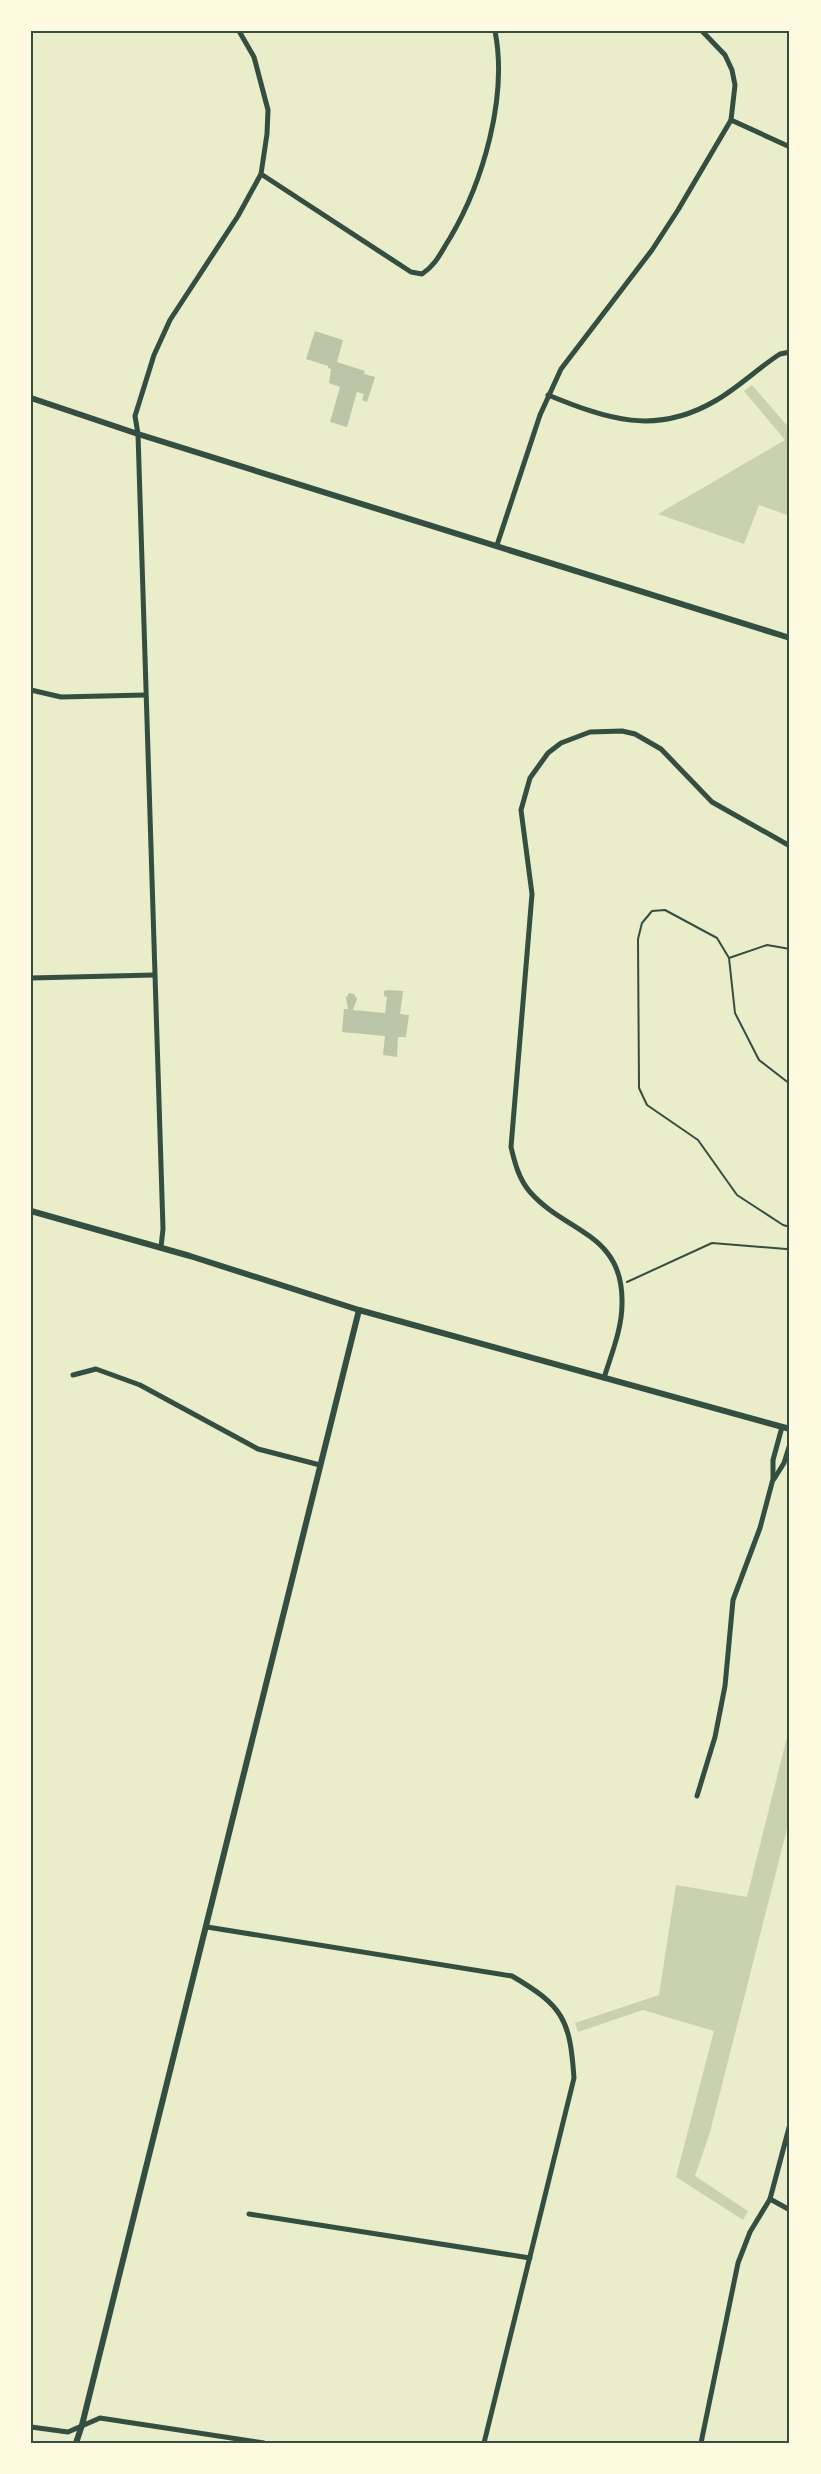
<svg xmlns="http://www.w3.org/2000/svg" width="821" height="2474" viewBox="0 0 821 2474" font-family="Roboto,sans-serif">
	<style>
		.green { fill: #cad2ad }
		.building { fill: #bcc5a7 }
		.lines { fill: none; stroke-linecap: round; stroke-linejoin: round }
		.path { stroke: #344e41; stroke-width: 2 }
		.minor { stroke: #344e41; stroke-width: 5 }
		.tertiary { stroke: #344e41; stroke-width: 6 }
		.neatline { fill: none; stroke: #344e41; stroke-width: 2 }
	</style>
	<rect width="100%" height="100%" fill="#e9edc9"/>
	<g class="green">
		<path d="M752,385L790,429V516L759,505L744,544L658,514L785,440L744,391Z"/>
		<path d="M790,1725V1817L710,2132L695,2176L748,2211L743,2220L676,2177L714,2031L643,2010L578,2032L575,2023L659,1995L676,1885L747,1897Z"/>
	</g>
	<g class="building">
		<path d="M315,331L343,340L337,362L365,371L364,374L375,377L367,402L362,400L364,394L357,392L347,427L330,422L340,387L329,383L331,369L328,368V366L306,359Z"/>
		<path d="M387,990L403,991L400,1014L409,1015L406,1037H398L397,1057L383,1055L385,1036L342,1032L344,1009H348L346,998L349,993L354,994L357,999L353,1010L385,1013L387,997L384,996V991Z"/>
	</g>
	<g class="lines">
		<g class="path">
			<path d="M790,949L767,945L729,958L735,1013L759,1060L790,1084"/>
			<path d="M729,958L717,938L665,910L652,911L642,923L638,939L639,1088L647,1105L698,1140L737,1195L783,1225L790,1227"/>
			<path d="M627,1282L712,1243L786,1249L790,1248"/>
		</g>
		<g class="minor">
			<path d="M731,120L790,147"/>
			<path d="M261,174L411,272L422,274C436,265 441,252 450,238C483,182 508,97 495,31"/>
			<path d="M548,395C607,419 655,436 715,401C738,388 758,368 780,354L790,352"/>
			<path d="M497,545L540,415L561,369L652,250L678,210L731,120L735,85L732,70L725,55L702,31"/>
			<path d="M31,690L61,697L145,695"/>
			<path d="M31,978L154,975"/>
			<path d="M161,1247L163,1229L138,434L135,416L154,355L170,320L238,216L261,174L267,134L268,110L254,57L239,31"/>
			<path d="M73,1375L96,1369L140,1385L258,1449L320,1465"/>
			<path d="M604,1378C611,1355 622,1329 622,1304C624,1233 566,1233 530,1192C519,1179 515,1164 511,1147L532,894L521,810L530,778L548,753L561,743L590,732L622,731L635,734L661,749L712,802L790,846"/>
			<path d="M774,1479L784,1463L790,1444"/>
			<path d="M697,1796L715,1737L725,1686L733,1600L760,1528L773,1479V1460L782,1427"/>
			<path d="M207,1927L512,1976C563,2006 570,2019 574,2078L484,2443"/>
			<path d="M770,2199L790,2210"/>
			<path d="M249,2214L530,2258"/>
			<path d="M31,2427L68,2432L100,2418L264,2443"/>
			<path d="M701,2443L738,2263L750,2232L770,2199L790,2124"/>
		</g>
		<g class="tertiary">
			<path d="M31,398L138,434L790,638"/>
			<path d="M31,1211L190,1256L359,1310L790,1429"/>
			<path d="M76,2443L82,2425L359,1310"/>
		</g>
	</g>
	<rect width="821" height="2474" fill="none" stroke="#fefae0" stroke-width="65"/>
	<rect x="32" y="32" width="756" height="2410" class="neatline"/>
</svg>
